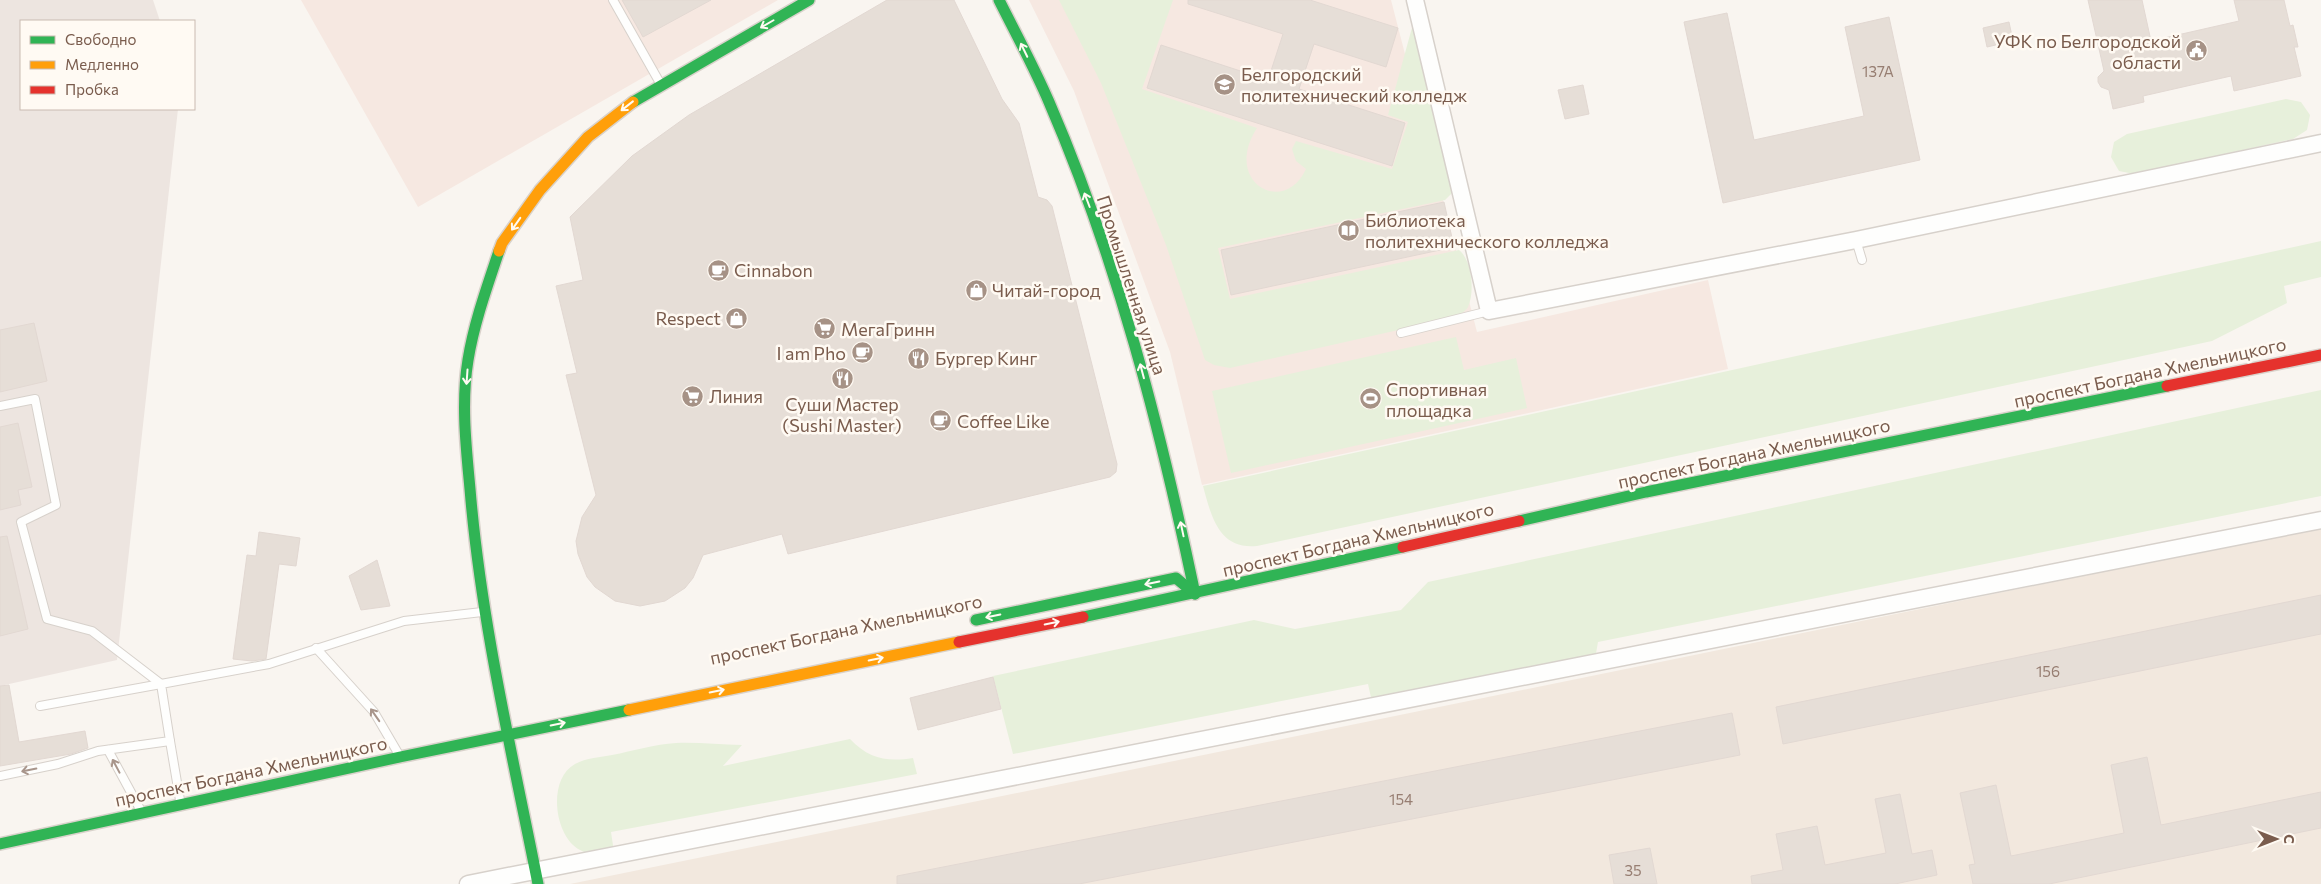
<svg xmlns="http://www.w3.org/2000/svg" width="2321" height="884" viewBox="0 0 2321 884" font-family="Commissioner,sans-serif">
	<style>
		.residential { fill: #f2e8de }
		.commercial { fill: #f6e8e1 }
		.industrial { fill: #ede5e0 }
		.green { fill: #e7f0db }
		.building { fill: #e6ded7; stroke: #e2d8d2 }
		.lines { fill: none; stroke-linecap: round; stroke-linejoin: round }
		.lane-casing { stroke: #d7d1cb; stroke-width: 10 }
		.street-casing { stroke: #d7d1cb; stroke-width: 19 }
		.fast-casing { stroke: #d9d2cb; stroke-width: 14 }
		.slow-casing { stroke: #d9d2cb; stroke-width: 14 }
		.jam-casing { stroke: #d9d2cb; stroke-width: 14 }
		.lane { stroke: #fefefd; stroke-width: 8 }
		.street { stroke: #fefefd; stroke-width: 16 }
		.fast { stroke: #30b455; stroke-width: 11 }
		.slow { stroke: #ff9f0a; stroke-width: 11 }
		.jam { stroke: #e5322d; stroke-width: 11 }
		.oneway { stroke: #fffaf3 }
		.oneway2 { stroke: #a8958b }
		.labels { text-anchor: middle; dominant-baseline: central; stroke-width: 5; stroke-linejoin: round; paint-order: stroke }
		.number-label { font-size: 15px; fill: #977e72 }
		.poi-label { font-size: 18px; fill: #7a5c4d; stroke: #fffaf3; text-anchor: start }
		.street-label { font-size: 18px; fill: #7a5c4d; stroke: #fffaf3 }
	</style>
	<rect width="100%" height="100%" fill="#f9f5f0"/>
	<path class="residential" d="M2321,527V884H570L2269,538Z"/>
	<g class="commercial">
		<path d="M301,0H778L418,207Z"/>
		<path d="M1029,0H1391L1477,332L1708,280L1728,369L1202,485L1170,352L1074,91Z"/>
	</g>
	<path class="industrial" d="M0,0H153L160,21H21V109H178L117,660L0,686Z"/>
	<g class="green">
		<path d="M1059,0H1173L1142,89L1257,128C1222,182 1284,217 1306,169L1296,161L1292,149L1296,141L1392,169L1408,122L1388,115L1413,24L1420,30L1452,193L1445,200L1218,248L1230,299L1459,250C1472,260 1475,292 1468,307C1466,311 1460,314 1456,317L1230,368L1214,365L1205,360L1166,245L1101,83Z"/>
		<path d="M2286,99L2301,102L2310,115L2307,130L2293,139L2134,174L2119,171L2111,157L2114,142L2127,134Z"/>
		<path d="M2321,241V277L2284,286L2287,303L2212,341L1257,546C1219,550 1211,516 1203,486Z"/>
		<path d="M1456,337L1464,370L1516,358L1527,408L1231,473L1212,391Z"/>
		<path d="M2321,390V496L1598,642L1595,659L1372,702L1368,684L1013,754L993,676L1254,620L1295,629L1401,610L1428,582Z"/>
		<path d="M850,739C869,759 887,762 913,758L917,774L611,832L614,852C603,853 590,856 580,850C554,837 547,779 575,764C586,758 601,757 612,755C633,751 655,744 676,743C698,742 720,745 742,745L723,766Z"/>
	</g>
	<g class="building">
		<path d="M622,0H711L643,37Z"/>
		<path d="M887,0H954L1002,99L1019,123L1038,197L1047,200L1052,206L1117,464L1116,472L1110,477L788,554L782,534L703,555L693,578L685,588L665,601L640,606L615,601L595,587L587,577L578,554L576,541L582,517L596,495L566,375L577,373L556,286L583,280L570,217L632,156L689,115Z"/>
		<path d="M1188,0H1310L1398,28L1386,67L1314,44L1299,89L1405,123L1392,166L1147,88L1161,45L1268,80L1283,34L1188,4Z"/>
		<path d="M2088,0H2142L2151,41L2239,21L2234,0H2284L2290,26L2293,25L2298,47H2294L2301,76L2234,91L2231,76L2143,96L2144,102L2113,109L2109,90L2101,87L2098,82V77L2104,71Z"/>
		<path d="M1727,13L1754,140L1864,116L1845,27L1889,17L1920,160L1723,203L1684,22Z"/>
		<path d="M2009,22L2013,41L1987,47L1983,28Z"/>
		<path d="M1583,85L1589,114L1565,119L1558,90Z"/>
		<path d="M1444,202L1454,247L1231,295L1221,250Z"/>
		<path d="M34,323L47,381L0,392V330Z"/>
		<path d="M18,423L32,487L18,490L21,505L0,510V427Z"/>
		<path d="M259,532L300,538L296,566L279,564L266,659L252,661L233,659L247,555L256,556Z"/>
		<path d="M7,536L28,629L0,636V537Z"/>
		<path d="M377,560L390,606L361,610L349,576Z"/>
		<path d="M2321,595V634L1783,744L1776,707Z"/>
		<path d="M993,677L1001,709L918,730L910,698Z"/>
		<path d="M9,685L19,742L85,731L88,748L71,754L0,766V686Z"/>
		<path d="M1732,713L1740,755L1079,884H897V876Z"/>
		<path d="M2147,757L2161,825L2321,792V828L2049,884H1973L1969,865L1975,864L1960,793L1996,785L2011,856L2124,833L2111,765Z"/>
		<path d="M1900,794L1912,854L1932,850L1937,875L1895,884H1752L1751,876L1783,870L1776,834L1817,826L1825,865L1886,853L1875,799Z"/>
		<path d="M1650,848L1657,884H1614L1609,855Z"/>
	</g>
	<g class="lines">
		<defs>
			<g id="lane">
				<path d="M613,0L660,83"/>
				<path d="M1856,240L1862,260"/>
				<path d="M1401,333L1489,311"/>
				<path d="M0,406L35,399L56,505L21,522L47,619L92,631L161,684"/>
				<path d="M316,648L374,712L398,753"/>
				<path d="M40,706L161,684"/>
				<path d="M170,741L180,800"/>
				<path d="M108,750L140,809"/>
				<path d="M0,776L58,764L98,751L170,741L161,684L269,664L404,621L482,612"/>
			</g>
			<g id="street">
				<path d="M1415,0L1489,311L1856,240L2321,143"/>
				<path d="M468,884L2321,520"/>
			</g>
			<g id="fast">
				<path d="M999,0C1016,34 1034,67 1049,102C1117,259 1160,427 1195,594"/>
				<path d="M633,102L809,0"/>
				<path d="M499,251C487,287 474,323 468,360C461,403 466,446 470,489C481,622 512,753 538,884"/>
				<path d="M1519,521L1646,492L2167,386"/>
				<path d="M1083,617L1403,547"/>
				<path d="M976,620L1176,578L1195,594"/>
				<path d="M0,844L400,757L629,710"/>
			</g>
			<g id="slow">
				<path d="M499,251L502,243L540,190L588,137L633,102"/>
				<path d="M629,710L959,642"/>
			</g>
			<g id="jam">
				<path d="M2167,386L2321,355"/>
				<path d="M1403,547L1519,521"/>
				<path d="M959,642L1083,617"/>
			</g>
		</defs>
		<use href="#lane" class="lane-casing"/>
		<use href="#street" class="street-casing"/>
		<use href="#fast" class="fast-casing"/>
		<use href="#slow" class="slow-casing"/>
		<use href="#jam" class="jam-casing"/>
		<use href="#lane" class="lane"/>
		<use href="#street" class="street"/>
		<use href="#fast" class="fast"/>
		<use href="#slow" class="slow"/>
		<use href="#jam" class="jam"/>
	</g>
	<defs><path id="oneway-shaft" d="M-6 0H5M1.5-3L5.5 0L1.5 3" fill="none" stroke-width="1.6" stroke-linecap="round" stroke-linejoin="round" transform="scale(1.25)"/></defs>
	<g class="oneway">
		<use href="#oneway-shaft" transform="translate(767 24) rotate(150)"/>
		<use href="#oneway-shaft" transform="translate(1024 50) rotate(-116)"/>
		<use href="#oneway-shaft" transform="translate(627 106) rotate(142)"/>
		<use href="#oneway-shaft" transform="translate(1087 200) rotate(-111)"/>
		<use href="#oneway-shaft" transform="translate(516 224) rotate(125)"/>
		<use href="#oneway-shaft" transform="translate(1142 371) rotate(-105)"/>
		<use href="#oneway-shaft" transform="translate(467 377) rotate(94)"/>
		<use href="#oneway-shaft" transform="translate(1182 529) rotate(-102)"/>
		<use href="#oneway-shaft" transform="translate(1152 583) rotate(168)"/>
		<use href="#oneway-shaft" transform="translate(993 616) rotate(168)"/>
		<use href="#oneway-shaft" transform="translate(1052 623) rotate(-12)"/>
		<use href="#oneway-shaft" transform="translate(876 659) rotate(-12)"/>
		<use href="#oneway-shaft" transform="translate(717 691) rotate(-12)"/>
		<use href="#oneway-shaft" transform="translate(558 724) rotate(-12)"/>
	</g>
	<g class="oneway2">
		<use href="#oneway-shaft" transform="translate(375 715) rotate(-125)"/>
		<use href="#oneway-shaft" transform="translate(116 766) rotate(-118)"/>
		<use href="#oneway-shaft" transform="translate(29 770) rotate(169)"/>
	</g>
	<defs>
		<symbol id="civic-disc" viewBox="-11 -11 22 22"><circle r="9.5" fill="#a69286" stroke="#fffaf3"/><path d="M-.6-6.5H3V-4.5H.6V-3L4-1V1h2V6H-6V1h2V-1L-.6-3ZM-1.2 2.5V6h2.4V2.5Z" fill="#fff"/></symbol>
		<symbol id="university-disc" viewBox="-11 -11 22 22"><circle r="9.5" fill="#a69286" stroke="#fffaf3"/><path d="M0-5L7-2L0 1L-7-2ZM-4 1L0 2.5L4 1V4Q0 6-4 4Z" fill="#fff"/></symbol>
		<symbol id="library-disc" viewBox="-11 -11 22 22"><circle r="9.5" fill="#a69286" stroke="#fffaf3"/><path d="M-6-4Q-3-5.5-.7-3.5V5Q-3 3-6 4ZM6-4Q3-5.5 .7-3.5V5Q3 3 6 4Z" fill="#fff"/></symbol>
		<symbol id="cafe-disc" viewBox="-11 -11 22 22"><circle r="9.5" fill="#a69286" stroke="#fffaf3"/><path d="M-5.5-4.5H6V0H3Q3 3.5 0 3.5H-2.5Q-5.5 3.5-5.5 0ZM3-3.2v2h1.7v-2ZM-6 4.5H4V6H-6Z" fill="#fff"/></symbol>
		<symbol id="shop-disc" viewBox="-11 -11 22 22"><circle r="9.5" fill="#a69286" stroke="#fffaf3"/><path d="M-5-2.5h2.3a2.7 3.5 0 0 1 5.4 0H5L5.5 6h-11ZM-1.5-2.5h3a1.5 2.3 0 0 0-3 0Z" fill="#fff"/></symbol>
		<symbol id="supermarket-disc" viewBox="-11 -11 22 22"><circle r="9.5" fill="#a69286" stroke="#fffaf3"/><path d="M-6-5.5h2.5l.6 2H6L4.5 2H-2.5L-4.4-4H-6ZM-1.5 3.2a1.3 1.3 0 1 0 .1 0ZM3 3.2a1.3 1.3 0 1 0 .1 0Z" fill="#fff"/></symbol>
		<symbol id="restaurant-disc" viewBox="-11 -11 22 22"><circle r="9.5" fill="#a69286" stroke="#fffaf3"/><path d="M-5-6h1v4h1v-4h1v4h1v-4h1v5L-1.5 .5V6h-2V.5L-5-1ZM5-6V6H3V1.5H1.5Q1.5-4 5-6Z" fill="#fff"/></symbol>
		<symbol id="stadium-disc" viewBox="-11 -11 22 22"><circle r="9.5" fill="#a69286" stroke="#fffaf3"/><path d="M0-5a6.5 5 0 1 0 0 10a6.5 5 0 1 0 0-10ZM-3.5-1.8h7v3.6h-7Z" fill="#fff"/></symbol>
	</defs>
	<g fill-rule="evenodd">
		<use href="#civic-disc" x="2184" y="38" width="25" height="25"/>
		<use href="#university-disc" x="1212" y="72" width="25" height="25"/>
		<use href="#library-disc" x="1336" y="218" width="25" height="25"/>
		<use href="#cafe-disc" x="706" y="258" width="25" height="25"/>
		<use href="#shop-disc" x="964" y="278" width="25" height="25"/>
		<use href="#shop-disc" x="724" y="306" width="25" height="25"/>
		<use href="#supermarket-disc" x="812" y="316" width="25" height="25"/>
		<use href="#cafe-disc" x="850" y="340" width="25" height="25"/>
		<use href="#restaurant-disc" x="906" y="346" width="25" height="25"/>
		<use href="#restaurant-disc" x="830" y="366" width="25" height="25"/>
		<use href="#supermarket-disc" x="680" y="384" width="25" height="25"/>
		<use href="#stadium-disc" x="1358" y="386" width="25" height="25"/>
		<use href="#cafe-disc" x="928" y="408" width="25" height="25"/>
	</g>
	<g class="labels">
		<g class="number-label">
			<text x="1878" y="71">137А</text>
			<text x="2048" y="671">156</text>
			<text x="1401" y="799">154</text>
			<text x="1633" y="870">35</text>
		</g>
		<g class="poi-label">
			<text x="2181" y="41" text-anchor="end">УФК по Белгородской<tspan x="2181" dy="21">области</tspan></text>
			<text x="1241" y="74">Белгородский<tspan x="1241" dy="21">политехнический колледж</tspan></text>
			<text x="1365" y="220">Библиотека<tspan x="1365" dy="21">политехнического колледжа</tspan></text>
			<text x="734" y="270">Cinnabon</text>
			<text x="992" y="290">Читай-город</text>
			<text x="721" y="318" text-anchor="end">Respect</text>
			<text x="841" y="329">МегаГринн</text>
			<text x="846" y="353" text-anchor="end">I am Pho</text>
			<text x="935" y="358">Бургер Кинг</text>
			<text x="1386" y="389">Спортивная<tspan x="1386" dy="21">площадка</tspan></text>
			<text x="709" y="396">Линия</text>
			<text x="842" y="404" text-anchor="middle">Суши Мастер<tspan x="842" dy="21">(Sushi Master)</tspan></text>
			<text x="957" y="421">Coffee Like</text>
		</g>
		<g class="street-label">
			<text transform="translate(1132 285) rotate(72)">Промышленная улица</text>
			<text transform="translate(2150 372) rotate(-12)">проспект Богдана Хмельницкого</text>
			<text transform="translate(1754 453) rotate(-12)">проспект Богдана Хмельницкого</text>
			<text transform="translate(1358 539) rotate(-13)">проспект Богдана Хмельницкого</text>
			<text transform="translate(846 629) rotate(-12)">проспект Богдана Хмельницкого</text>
			<text transform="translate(251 771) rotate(-12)">проспект Богдана Хмельницкого</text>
		</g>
	</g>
	<rect x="20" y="20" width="175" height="90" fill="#fffaf3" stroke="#cabbb1"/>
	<rect x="30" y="36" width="25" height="8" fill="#30b455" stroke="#cabbb1"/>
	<text x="65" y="45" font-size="15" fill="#7a5c4d">Свободно</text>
	<rect x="30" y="61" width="25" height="8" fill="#ff9f0a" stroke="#cabbb1"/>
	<text x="65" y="70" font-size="15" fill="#7a5c4d">Медленно</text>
	<rect x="30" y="86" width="25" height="8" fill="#e5322d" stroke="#cabbb1"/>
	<text x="65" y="95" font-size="15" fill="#7a5c4d">Пробка</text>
	<g transform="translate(2276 839) rotate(90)" stroke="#fffaf3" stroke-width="4" paint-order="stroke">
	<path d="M0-4L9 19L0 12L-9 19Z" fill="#7a5c4d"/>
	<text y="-8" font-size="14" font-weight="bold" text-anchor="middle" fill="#7a5c4d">С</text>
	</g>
</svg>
